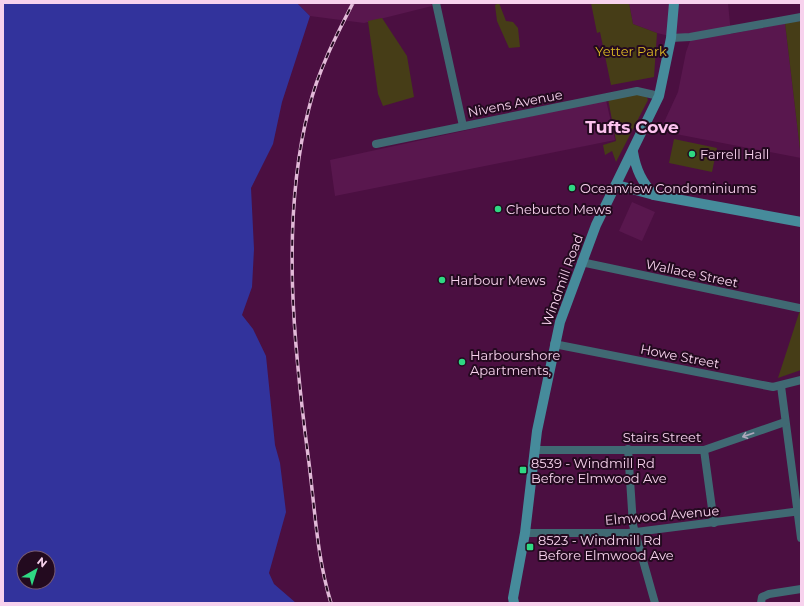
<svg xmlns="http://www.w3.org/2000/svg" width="804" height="606" viewBox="0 0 804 606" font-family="Montserrat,sans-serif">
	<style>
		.built { fill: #59174e }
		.green { fill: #463d17 }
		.water { fill: #32339c; fill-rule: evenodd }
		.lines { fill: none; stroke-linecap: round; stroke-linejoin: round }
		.street { stroke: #406973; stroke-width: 8 }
		.secondary { stroke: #468b9b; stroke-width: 10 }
		.rail-casing { stroke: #e2bad8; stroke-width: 3.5 }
		.rail { stroke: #230a1f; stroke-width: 2; stroke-dasharray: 6; stroke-linecap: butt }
		.oneway { stroke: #aea8bc }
		.poi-dot { fill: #2fd883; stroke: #230a1f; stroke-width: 1.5 }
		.labels { text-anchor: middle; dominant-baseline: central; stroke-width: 4; stroke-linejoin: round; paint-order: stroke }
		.park-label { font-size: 13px; fill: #ddbc23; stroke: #230a1f }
		.street-label { font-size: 13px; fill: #f7d2ed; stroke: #230a1f }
		.poi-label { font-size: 13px; fill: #f7d2ed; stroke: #230a1f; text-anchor: start }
		.district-label { font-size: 17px; font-weight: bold; fill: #fdc3ef; stroke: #230a1f }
	</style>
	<rect width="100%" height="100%" fill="#4b0f41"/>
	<g class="built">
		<path d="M297,3H431L432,6L364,23L310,16Z"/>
		<path d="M629,3H728L731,34L785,23L801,158L660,131L678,92L686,52L690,41L657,33L633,24Z"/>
		<path d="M606,100L615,140L335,196L330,160Z"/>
		<path d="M632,202L655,212L642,241L619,231Z"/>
	</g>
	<g class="green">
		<path d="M499,3L506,21L513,22L518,28L520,47L509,48L497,21L495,5Z"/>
		<path d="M591,3H629L633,24L657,33L654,77L611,85L600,32L597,33Z"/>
		<path d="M382,18L407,56L414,97L383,106L378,94L368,21Z"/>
		<path d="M801,21V158L785,23Z"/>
		<path d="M636,93L646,95L648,100L616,162L612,151L605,155L603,145L616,141L608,99Z"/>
		<path d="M674,139L717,148L712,172L669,163Z"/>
		<path d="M801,307V370L778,378Z"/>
	</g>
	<path class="water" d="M3,3H297L310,16L282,102L273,144L251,188L254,249L252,287L242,315L253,329L266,356L275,445L280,463L286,512L269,573L274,584L296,603H3ZM24,558H48V582H24Z"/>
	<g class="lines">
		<g class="street">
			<path d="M436,3L463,126"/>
			<path d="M671,38L690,37L801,17"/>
			<path d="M376,144L637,91L659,96"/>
			<path d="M581,262L799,308"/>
			<path d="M554,344L773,387L801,380"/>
			<path d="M781,386L801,538"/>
			<path d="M628,449L633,525L655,603"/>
			<path d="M534,450H704L785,422"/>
			<path d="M704,450L714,523"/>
			<path d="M525,533H628L801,511"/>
			<path d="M761,603L762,597L769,594L801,589"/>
		</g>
		<g class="secondary">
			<path d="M633,152C636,170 642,182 654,195"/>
			<path d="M617,185L654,195L801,222"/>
			<path d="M514,603L513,598L525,533L537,431L560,322L596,225L659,96L671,38L674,3"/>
		</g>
		<defs>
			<path id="rail" d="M331,603C317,558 315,510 309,463C294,350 280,220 309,108C318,71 336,36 353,3"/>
		</defs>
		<use href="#rail" class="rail-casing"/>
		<use href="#rail" class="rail"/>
	</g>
	<defs><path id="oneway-shaft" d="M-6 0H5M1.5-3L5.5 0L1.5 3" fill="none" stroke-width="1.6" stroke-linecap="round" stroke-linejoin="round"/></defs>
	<use class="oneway" href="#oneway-shaft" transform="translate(748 435) rotate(161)"/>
	<g class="poi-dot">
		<circle cx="692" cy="154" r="4"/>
		<circle cx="572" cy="188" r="4"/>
		<circle cx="498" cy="209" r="4"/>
		<circle cx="442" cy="280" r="4"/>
		<circle cx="462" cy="362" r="4"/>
		<rect x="519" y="466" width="8" height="8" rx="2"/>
		<rect x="526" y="543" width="8" height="8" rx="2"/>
	</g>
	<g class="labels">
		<g class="park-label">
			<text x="631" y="51">Yetter Park</text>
		</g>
		<g class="street-label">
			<text transform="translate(515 103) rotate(-11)">Nivens Avenue</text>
			<text transform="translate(692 273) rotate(12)">Wallace Street</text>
			<text transform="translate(562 280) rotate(-70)">Windmill Road</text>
			<text transform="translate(680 356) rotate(11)">Howe Street</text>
			<text x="662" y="437">Stairs Street</text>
			<text transform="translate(662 515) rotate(-5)">Elmwood Avenue</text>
		</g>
		<g class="poi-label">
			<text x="700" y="154">Farrell Hall</text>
			<text x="580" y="188">Oceanview Condominiums</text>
			<text x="506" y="209">Chebucto Mews</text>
			<text x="450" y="280">Harbour Mews</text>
			<text x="470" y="355">Harbourshore<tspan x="470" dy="15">Apartments,</tspan></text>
			<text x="531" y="463">8539 - Windmill Rd<tspan x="531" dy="15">Before Elmwood Ave</tspan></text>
			<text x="538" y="540">8523 - Windmill Rd<tspan x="538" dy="15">Before Elmwood Ave</tspan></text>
		</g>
		<g class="district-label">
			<text x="632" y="127">Tufts Cove</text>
		</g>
	</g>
	<rect width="804" height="606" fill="none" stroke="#f7d2ed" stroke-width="8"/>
	<g transform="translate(36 570) rotate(39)"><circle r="19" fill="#230a1f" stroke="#785a71"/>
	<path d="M0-3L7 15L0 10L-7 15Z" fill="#2fd883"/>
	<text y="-6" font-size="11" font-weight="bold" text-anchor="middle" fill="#f7d2ed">N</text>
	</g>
</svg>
